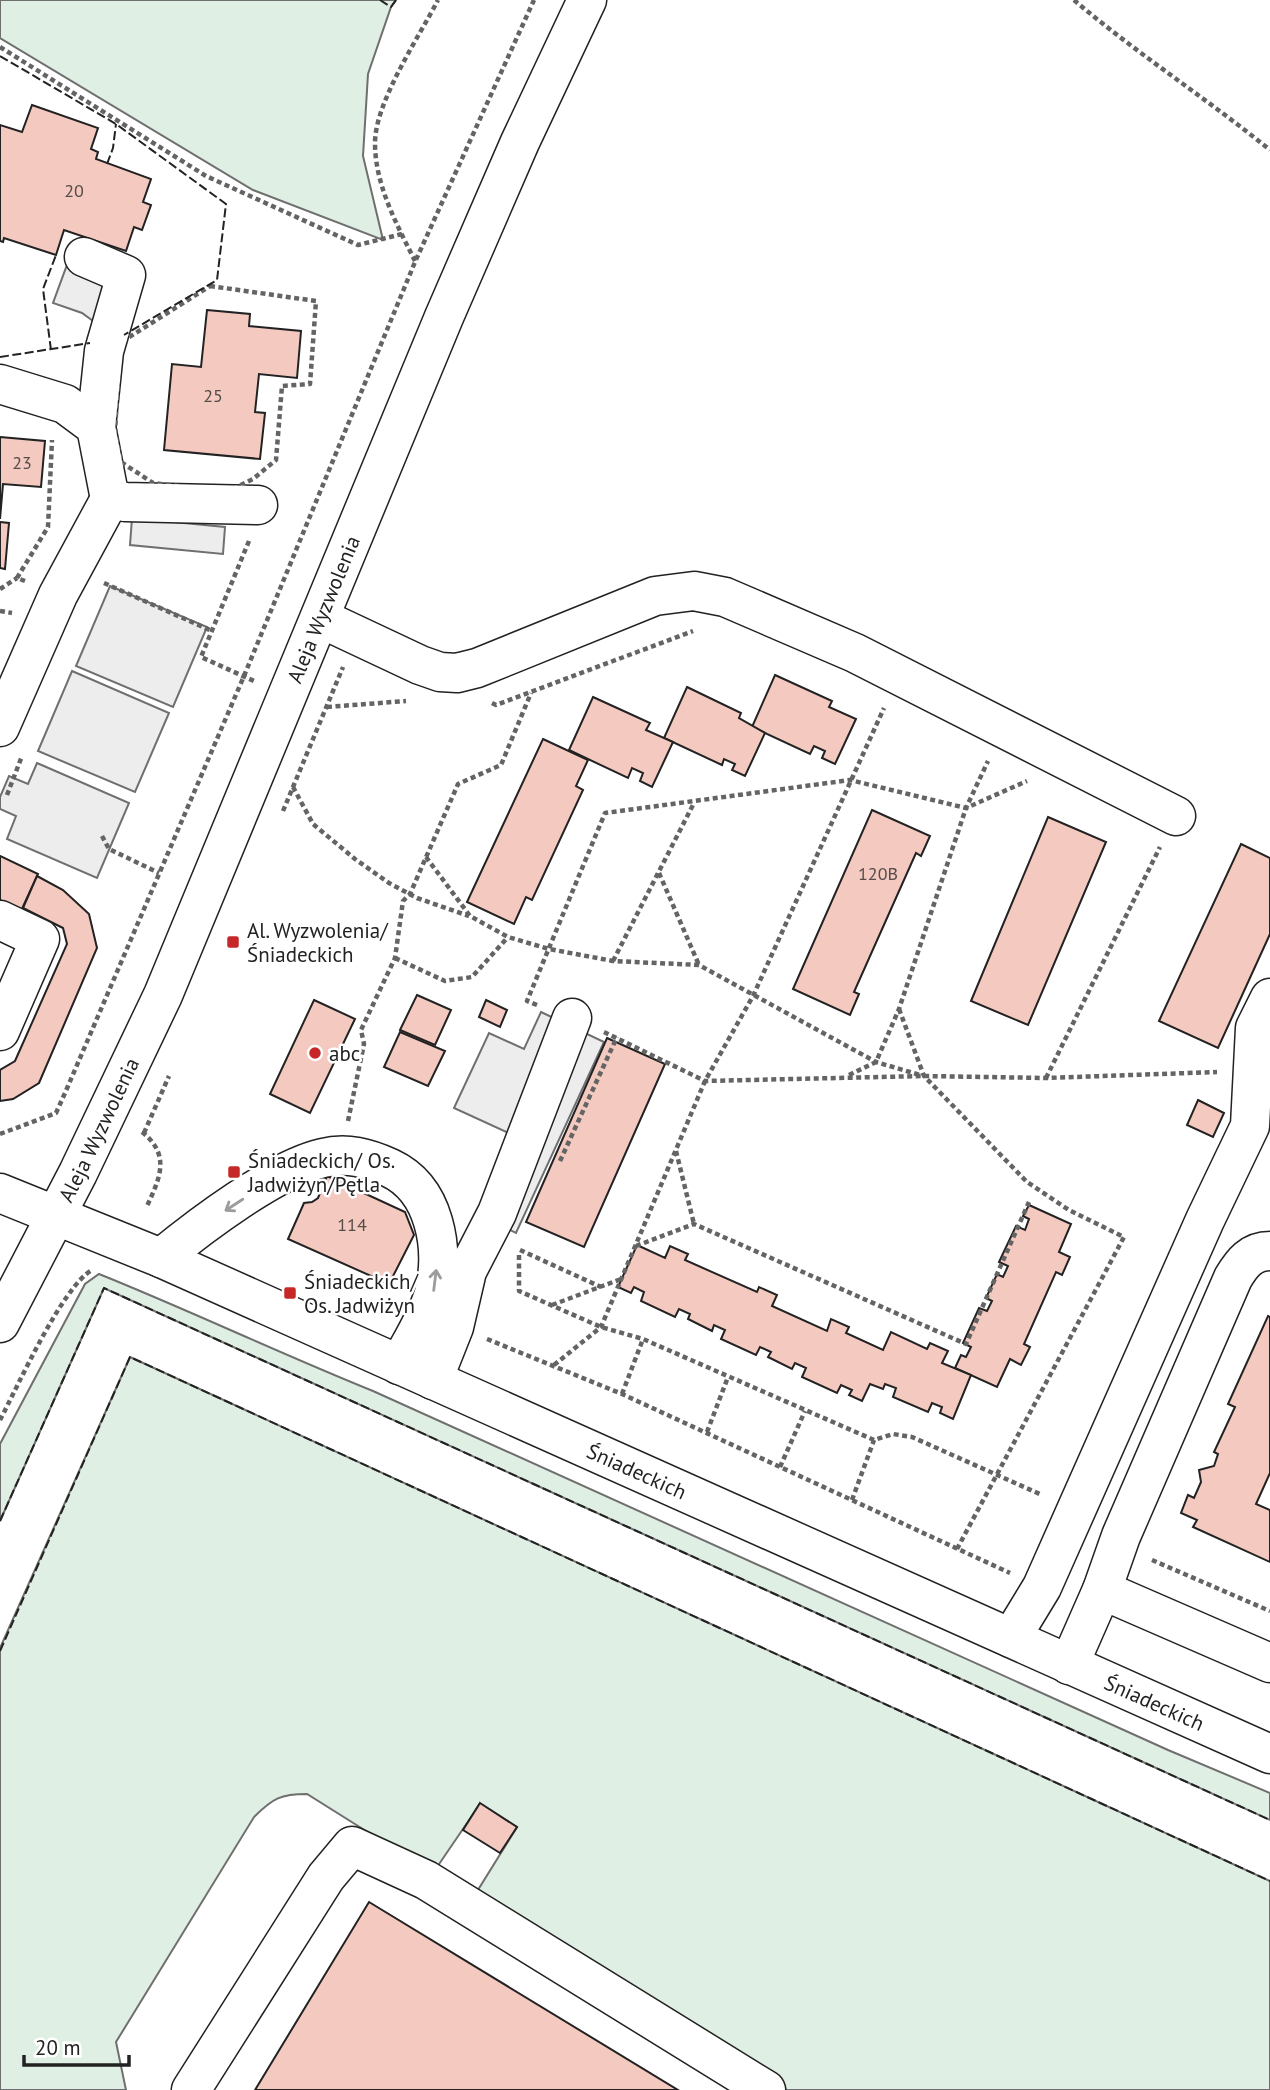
<svg xmlns="http://www.w3.org/2000/svg" width="1270" height="2090" viewBox="0 0 1270 2090" font-family="'PT Sans',sans-serif">
	<style>
		.green { fill: #e0efe3; stroke: #6f6f6f; stroke-width: 2 }
		.parking { fill: #ededed; stroke: #6f6f6f; stroke-width: 2 }
		.building { fill: #f3c9c0; stroke: #222; stroke-width: 2 }
		.lines { fill: none; stroke-linecap: round; stroke-linejoin: round }
		.minor-casing { stroke: #222; stroke-width: 41 }
		.path { stroke: #646464; stroke-width: 4.5; stroke-dasharray: 5 3.5; stroke-linecap: butt }
		.minor { stroke: #fff; stroke-width: 38 }
		.fence { stroke: #222; stroke-width: 2; stroke-dasharray: 9 3.5; stroke-linecap: butt }
		.oneway { stroke: #9c9c9c }
		.poi-dot { fill: #c62828; stroke: #fff; stroke-width: 2.5 }
		.labels { text-anchor: middle; dominant-baseline: central; stroke-width: 5; stroke-linejoin: round; paint-order: stroke }
		.number-label { font-size: 18px; fill: #564c4a }
		.street-label { font-size: 21px; fill: #222; stroke: #fff }
		.poi-label { font-size: 21px; fill: #222; stroke: #fff; text-anchor: start }
	</style>
	<rect width="100%" height="100%" fill="#fff"/>
	<g class="green">
		<path d="M0,0H396L391,7L368,74L363,156L383,240L253,190L0,38Z"/>
		<path d="M99,1274C191,1311 281,1354 373,1391L1168,1750L1270,1793V1820L104,1288L0,1521V1444L85,1284Z"/>
		<path d="M130,1357L1270,1881V2090H787L473,1898L517,1827L480,1804L433,1873L307,1794C281,1794 273,1798 254,1817L116,2042L126,2090H0V1648Z"/>
	</g>
	<g class="parking">
		<path d="M75,243L140,266L93,321L82,313L53,303Z"/>
		<path d="M132,518L225,527L223,554L130,545Z"/>
		<path d="M110,586L207,627L173,707L76,666Z"/>
		<path d="M72,671L169,713L135,792L38,751Z"/>
		<path d="M37,763L129,803L97,878L7,839L16,816L0,809V797L9,776L28,784Z"/>
		<path d="M541,1012L604,1042L516,1233L486,1218L522,1139L454,1108L489,1033L524,1049Z"/>
	</g>
	<g class="building">
		<path d="M32,105L98,128L91,149L98,152L96,159L151,179L143,202L151,205L142,230L134,227L126,251L64,230L56,255L4,238L3,242L0,241V125L22,132Z"/>
		<path d="M207,310L250,314L249,326L301,331L297,378L259,374L255,412L265,413L260,459L164,450L172,364L201,367Z"/>
		<path d="M0,437L45,441L41,487L3,484L0,519Z"/>
		<path d="M0,522L9,523L5,569L0,568Z"/>
		<path d="M775,675L832,701L829,707L856,719L835,764L822,758L825,751L814,746L810,754L752,727Z"/>
		<path d="M687,687L741,713L739,718L765,733L745,776L732,770L735,764L724,759L722,765L664,738Z"/>
		<path d="M593,697L650,723L646,730L673,742L652,787L640,781L643,773L632,768L628,778L569,750Z"/>
		<path d="M543,739L588,760L576,786L583,790L532,900L526,897L514,924L467,902Z"/>
		<path d="M872,810L930,836L921,856L916,853L854,992L859,994L850,1015L793,989Z"/>
		<path d="M1048,817L1106,842L1028,1025L971,1001Z"/>
		<path d="M1241,844L1270,858V934L1218,1048L1159,1021Z"/>
		<path d="M0,856L38,874L21,911L0,900Z"/>
		<path d="M37,876L63,890L89,914L97,948L39,1083L13,1099L0,1101V1070L15,1061L67,944L63,928L23,908Z"/>
		<path d="M417,995L451,1010L435,1045L400,1030Z"/>
		<path d="M314,1000L355,1019L310,1113L270,1094Z"/>
		<path d="M486,1000L507,1010L500,1027L479,1017Z"/>
		<path d="M400,1032L445,1051L428,1086L384,1067Z"/>
		<path d="M607,1038L665,1064L584,1247L526,1222Z"/>
		<path d="M1198,1100L1224,1113L1213,1137L1187,1125Z"/>
		<path d="M327,1176L405,1212L414,1235L389,1284L288,1239L304,1203L312,1202L318,1198Z"/>
		<path d="M1029,1205L1071,1224L1059,1252L1070,1257L1062,1275L1056,1272L1024,1344L1030,1347L1021,1365L1010,1359L997,1387L955,1368L961,1355L966,1357L971,1347L963,1343L979,1308L987,1311L992,1301L986,1298L997,1274L1003,1277L1008,1266L999,1262L1016,1226L1025,1230L1029,1219L1023,1216Z"/>
		<path d="M637,1245L665,1258L670,1246L688,1254L685,1260L757,1292L759,1287L777,1295L772,1306L827,1331L831,1319L849,1327L846,1333L883,1350L891,1332L927,1349L930,1343L948,1351L942,1363L971,1375L953,1419L940,1413L942,1407L932,1403L928,1412L893,1397L896,1388L885,1384L883,1389L870,1384L862,1401L849,1395L852,1390L841,1385L837,1393L802,1377L806,1368L795,1363L792,1369L768,1357L771,1352L760,1347L756,1355L721,1339L725,1330L714,1325L712,1331L688,1319L690,1314L679,1309L675,1317L641,1301L644,1292L634,1287L631,1293L618,1287Z"/>
		<path d="M1268,1316L1270,1317V1473L1256,1504L1270,1510V1562L1193,1527L1197,1520L1181,1513L1188,1495L1194,1498L1201,1482L1199,1470L1214,1466L1218,1454L1214,1452L1235,1407L1228,1404Z"/>
		<path d="M480,1803L517,1827L500,1853L463,1830Z"/>
		<path d="M369,1902L678,2090H255Z"/>
	</g>
	<g class="lines">
		<defs>
			<g id="minor">
				<path d="M84,257L126,275L104,351L96,427"/>
				<path d="M0,384L65,404L96,427L110,499L125,502L258,505"/>
				<path d="M320,618L420,665L440,672L457,673L477,668L655,596L694,591L725,597L855,653L1176,816"/>
				<path d="M0,727L58,595L110,499"/>
				<path d="M0,920L40,939L0,1031"/>
				<path id="s1" d="M0,1193L161,1258L1270,1754"/>
				<path d="M161,1258C200,1226 275,1169 323,1158C347,1152 368,1158 390,1168C435,1189 445,1248 434,1293C427,1318 411,1342 399,1365"/>
				<path id="s2" d="M0,1323L78,1173L163,995L444,317L520,142L587,0"/>
				<path d="M433,1380L454,1327L467,1271L497,1213L572,1018"/>
				<path d="M1102,1590L1270,1663"/>
				<path d="M1011,1638L1042,1587L1205,1220L1250,1126L1255,1028L1270,998"/>
				<path d="M1069,1665L1102,1590L1121,1536L1233,1278C1242,1263 1251,1251 1270,1251"/>
				<path d="M191,2090L326,1877L352,1846L426,1880L766,2090"/>
			</g>
		</defs>
		<use href="#minor" class="minor-casing"/>
		<g class="path">
			<path d="M1074,0C1136,53 1206,98 1270,150"/>
			<path d="M0,47L206,176L358,245L402,234"/>
			<path d="M415,261C397,225 375,185 375,143C375,102 419,37 438,0"/>
			<path d="M210,286L316,301L310,384L282,386L276,460L253,479L227,492L153,483L121,462L115,433L120,343Z"/>
			<path d="M249,541L201,657L254,681"/>
			<path d="M25,581L17,578L48,527L52,440"/>
			<path d="M104,583L212,631"/>
			<path d="M0,589L17,578"/>
			<path d="M0,611L12,613"/>
			<path d="M492,703L496,705L693,631"/>
			<path d="M327,707L406,701"/>
			<path d="M293,787L313,824L355,859L389,883L417,898L469,916"/>
			<path d="M7,795L22,756"/>
			<path d="M283,811L343,667"/>
			<path d="M102,836L109,849L159,873"/>
			<path d="M426,857L470,916L508,937L549,949L613,961L699,965L876,1062L920,1075"/>
			<path d="M659,873L699,965"/>
			<path d="M395,958L445,981L472,977L508,937"/>
			<path d="M613,961L694,803"/>
			<path d="M537,1005L527,1001L605,813L850,780L966,808L1027,781"/>
			<path d="M899,1009L924,1076L1027,1182L1069,1210L1124,1237L957,1549"/>
			<path d="M604,1032L705,1081L924,1076L1046,1078L1217,1072"/>
			<path d="M849,1075L876,1062L899,1009L966,808L988,761"/>
			<path d="M1046,1078L1160,847"/>
			<path d="M348,1121L364,1044L361,1030L395,958L403,901L410,894L458,784L501,765L531,693"/>
			<path d="M142,1132C171,1155 160,1178 147,1206"/>
			<path d="M144,1133L169,1076"/>
			<path d="M0,1134L56,1113L65,1093L244,676L415,262L534,0"/>
			<path d="M676,1151L694,1224"/>
			<path d="M560,1161L617,1037"/>
			<path d="M636,1246L694,1224L966,1344L1029,1202"/>
			<path d="M520,1250L601,1287"/>
			<path d="M519,1255V1291L601,1327L643,1339L874,1440L893,1434L912,1437L1042,1495"/>
			<path d="M552,1305L621,1279"/>
			<path d="M487,1339L622,1394L1010,1573"/>
			<path d="M554,1365L601,1327L705,1081L753,996L884,708"/>
			<path d="M622,1394L643,1339"/>
			<path d="M0,1420C18,1386 62,1287 92,1270"/>
			<path d="M707,1432L728,1377"/>
			<path d="M780,1467L805,1411"/>
			<path d="M852,1500L874,1440"/>
			<path d="M1152,1560L1270,1611"/>
		</g>
		<use href="#minor" class="minor"/>
		<g class="fence">
			<path d="M380,0L391,7L396,0"/>
			<path d="M0,56L116,124L226,204L217,280L124,335"/>
			<path d="M107,164L113,148L116,124"/>
			<path d="M51,350L43,289L56,255"/>
			<path d="M0,357L90,343"/>
			<path d="M0,1521L104,1288L1270,1820"/>
			<path d="M0,1651L130,1357L1270,1881"/>
		</g>
	</g>
	<defs><path id="oneway-shaft" d="M-6 0H5M1.5-3L5.5 0L1.5 3" fill="none" stroke-width="1.6" stroke-linecap="round" stroke-linejoin="round" transform="scale(1.75)"/></defs>
	<g class="oneway">
		<use href="#oneway-shaft" transform="translate(234 1205) rotate(147)"/>
		<use href="#oneway-shaft" transform="translate(435 1280) rotate(-83)"/>
	</g>
	<g class="poi-dot">
		<rect x="226" y="935" width="14" height="14" rx="3.5"/>
		<circle cx="315" cy="1053" r="7"/>
		<rect x="227" y="1165" width="14" height="14" rx="3.5"/>
		<rect x="283" y="1286" width="14" height="14" rx="3.5"/>
	</g>
	<g class="labels">
		<g class="number-label">
			<text x="74" y="190">20</text>
			<text x="213" y="395">25</text>
			<text x="22" y="462">23</text>
			<text x="878" y="873">120B</text>
			<text x="352" y="1224">114</text>
		</g>
		<g class="street-label">
			<text stroke="none"><textPath href="#s2" startOffset="784">Aleja Wyzwolenia</textPath></text>
			<text stroke="none"><textPath href="#s2" startOffset="217">Aleja Wyzwolenia</textPath></text>
			<text stroke="none"><textPath href="#s1" startOffset="695">Śniadeckich</textPath></text>
			<text stroke="none"><textPath href="#s1" startOffset="1262">Śniadeckich</textPath></text>
		</g>
		<g class="poi-label">
			<text x="247" y="930">Al. Wyzwolenia/<tspan x="247" dy="24">Śniadeckich</tspan></text>
			<text x="329" y="1053">abc</text>
			<text x="248" y="1160">Śniadeckich/ Os.<tspan x="248" dy="24">Jadwiżyn/Pętla</tspan></text>
			<text x="304" y="1281">Śniadeckich/<tspan x="304" dy="24">Os. Jadwiżyn</tspan></text>
		</g>
	</g>
	<path d="M24 2055v10h105v-10" fill="none" stroke="#222222" stroke-width="3.5"/>
	<text x="35" y="2055" font-size="21" fill="#222222" stroke="#ffffff" stroke-width="5" paint-order="stroke">20 m</text>
</svg>
